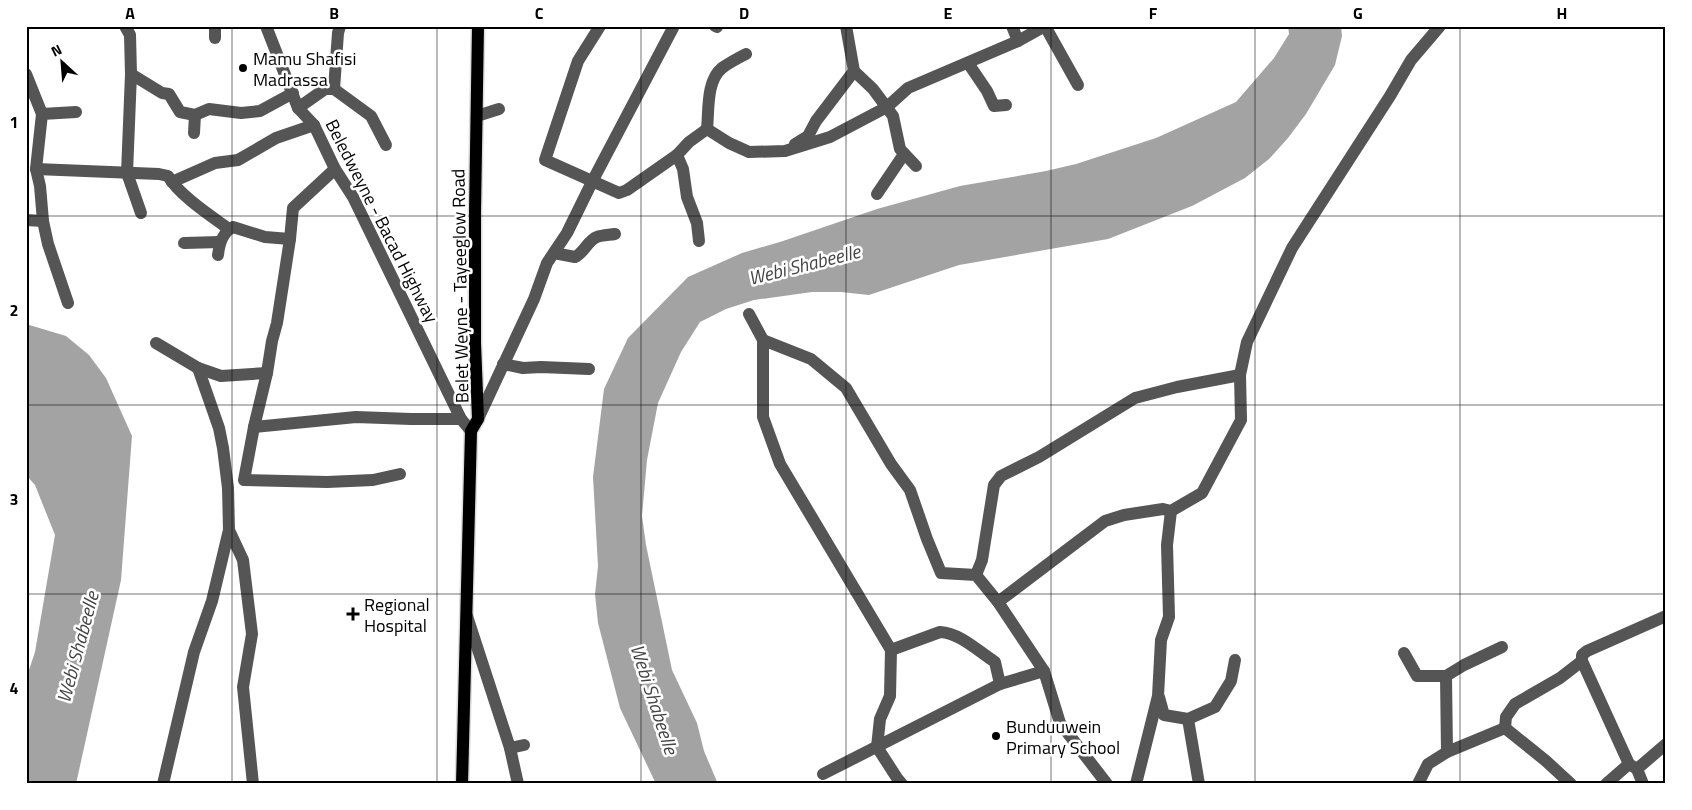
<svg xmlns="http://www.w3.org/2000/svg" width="1692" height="810" viewBox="0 0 1692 810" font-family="'Titillium Web',sans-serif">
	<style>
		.water { fill: #a3a3a3 }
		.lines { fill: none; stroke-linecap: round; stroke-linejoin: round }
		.major-casing { stroke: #dbdbdb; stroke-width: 15 }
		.minor { stroke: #555; stroke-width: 12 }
		.major { stroke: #000; stroke-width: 12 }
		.grid { fill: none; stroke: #000; stroke-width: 1; stroke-opacity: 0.55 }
		.poi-dot { fill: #000; stroke: #fff; stroke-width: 2 }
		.labels { text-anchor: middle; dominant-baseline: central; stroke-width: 5; stroke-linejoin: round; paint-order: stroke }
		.poi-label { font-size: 18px; fill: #000; stroke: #fff; text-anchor: start }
		.street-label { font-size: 18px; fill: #000; stroke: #fff }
		.water-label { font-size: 19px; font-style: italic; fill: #444; stroke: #fff }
		.neatline { fill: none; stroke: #000; stroke-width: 2 }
		.grid-label { font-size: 16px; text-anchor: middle; font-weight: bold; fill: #000 }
	</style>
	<rect width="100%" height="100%" fill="#fff"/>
	<g class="water">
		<path d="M1288,26H1341L1342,36L1335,65L1306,114L1288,138L1269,159L1245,178L1192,206L1108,239L959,265L869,295L841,292H812L754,300L726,309L700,322L681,352L658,403L647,460L642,516L646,545L672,670L697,723L704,751L718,784H656L620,708L598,623L595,594L598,566L593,477L604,389L628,338L688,277L742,253L783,241L877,209L960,186L1046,171L1076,164L1156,138L1236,102L1274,58L1289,34Z"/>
		<path d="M26,324L66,336L89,355L106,378L132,436L121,580L76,784H26V679L35,652L55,535L35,485L26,475Z"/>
	</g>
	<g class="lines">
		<defs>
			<path id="major" d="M462,784L471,431L478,419L475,343V212L478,26"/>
		</defs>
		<use href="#major" class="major-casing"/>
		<g class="minor">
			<path d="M125,26L130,35L131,74L127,173L141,213"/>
			<path d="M266,26L298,108L314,125L335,169L353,197L461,419L471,431"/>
			<path d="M600,26L578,61L545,160L619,193L627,190L677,155L689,142L707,129"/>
			<path d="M715,26L717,27"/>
			<path d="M846,26L854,71L873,89L893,116L900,149L916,166"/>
			<path d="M1012,26L1018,41"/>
			<path d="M1045,26L1078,85"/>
			<path d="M215,38V26"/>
			<path d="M968,63L987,91L994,106L1006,105"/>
			<path d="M26,74L42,114L36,169L40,186L43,221L48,244L68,303"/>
			<path d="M131,74L162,93L169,94L180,112L195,115L209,109L241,113L260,111L293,93"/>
			<path d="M334,89L338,33L340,26"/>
			<path d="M298,108L325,89H334L371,116L386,145"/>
			<path d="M42,114L76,112"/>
			<path d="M477,116L499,109"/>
			<path d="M707,129L729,143L749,152L785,151L830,137L887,107L908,88L1018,41L1045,26"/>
			<path d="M707,129C709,111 706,81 722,68C729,63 738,58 746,54"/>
			<path d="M194,133L195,115"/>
			<path d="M795,144L808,136L816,121L854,71"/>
			<path d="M677,155L683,169L687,197L697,223L699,241"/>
			<path d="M36,169L159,174L168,176C179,195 211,216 229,229"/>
			<path d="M335,169L293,208L290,239L277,323L272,341L267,373L254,427L244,480L327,482L373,480L400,474"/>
			<path d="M172,182L215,163L238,160L276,138L314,125"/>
			<path d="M877,194L904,154"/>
			<path d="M26,220L43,221"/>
			<path d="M184,243L220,242"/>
			<path d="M554,253L575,257C584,253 588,240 597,237C602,235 609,235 615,234"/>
			<path d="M218,255C219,245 223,232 233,227L265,237L290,239"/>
			<path d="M749,314L763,340"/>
			<path d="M156,343L198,368L221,376L267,373"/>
			<path d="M503,364L523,368L541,367L589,369"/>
			<path d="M478,419L534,299L547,263L567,233L593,180L674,26"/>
			<path d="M254,427L356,417L411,419H461"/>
			<path d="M229,530L243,560L252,634L243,687L253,784"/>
			<path d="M976,575L982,560L994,485L1001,476L1039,457L1135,398L1177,387L1240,375"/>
			<path d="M998,602L1105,521L1124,515L1163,509L1171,511L1202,493L1241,420L1240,375L1247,342L1292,248L1390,96L1411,60L1440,26"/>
			<path d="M467,616L510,748L518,784"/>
			<path d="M891,650L940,632C960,633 978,651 995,662L1000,684"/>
			<path d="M1404,653L1417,676H1446L1464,665L1502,647"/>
			<path d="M1446,676L1447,752"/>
			<path d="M1159,697L1164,715L1188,719L1215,707L1231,681L1235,660"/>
			<path d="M1188,719L1199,784"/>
			<path d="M1505,728L1506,717L1515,704L1560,678L1582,661"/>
			<path d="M1505,728L1546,761L1571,784"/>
			<path d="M510,748L524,745"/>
			<path d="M1637,769L1666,744"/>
			<path d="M823,774L1000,684L1044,671"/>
			<path d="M163,784L194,652L212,601L229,530L228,488L223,448L219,428L198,368"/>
			<path d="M902,784L897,778L877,747L880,719L890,696L891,650L780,464L763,417V340L811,359L846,388L891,464L910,490L927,539L941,573L976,575L998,602L1044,671L1060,723L1107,784"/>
			<path d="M1136,784L1158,696L1161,640L1169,617L1167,545L1171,511"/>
			<path d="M1418,784L1428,764L1447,752L1505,728"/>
			<path d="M1606,784L1629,764"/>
			<path d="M1643,784L1637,769L1629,764L1582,661V655L1587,651L1666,616"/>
		</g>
		<use href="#major" class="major"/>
	</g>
	<path class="grid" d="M232,26V784M437,26V784M641,26V784M846,26V784M1051,26V784M1255,26V784M1460,26V784M26,216H1666M26,405H1666M26,594H1666"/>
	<g class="poi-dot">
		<circle cx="243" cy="68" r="5"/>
		<path d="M350.5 606.5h5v5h5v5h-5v5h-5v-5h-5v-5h5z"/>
		<circle cx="996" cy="736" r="5"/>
	</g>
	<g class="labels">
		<g class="poi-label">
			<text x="253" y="58">Mamu Shafisi<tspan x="253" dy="21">Madrassa</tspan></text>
			<text x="364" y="604">Regional<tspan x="364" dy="21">Hospital</tspan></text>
			<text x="1006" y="726">Bunduuwein<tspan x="1006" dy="21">Primary School</tspan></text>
		</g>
		<g class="street-label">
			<text transform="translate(382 221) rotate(63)">Beledweyne - Bacad Highway</text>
			<text transform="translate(460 286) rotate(-91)">Belet Weyne - Tayeeglow Road</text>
		</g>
		<g class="water-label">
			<text transform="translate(804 264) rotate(-14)">Webi Shabeelle</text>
			<text transform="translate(77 647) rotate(-75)">Webi Shabeelle</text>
			<text transform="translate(655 699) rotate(72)">Webi Shabeelle</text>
		</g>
	</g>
	<rect width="1692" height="810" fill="none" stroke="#ffffff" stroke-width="55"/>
	<g transform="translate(62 62) rotate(334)" stroke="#ffffff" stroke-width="4" paint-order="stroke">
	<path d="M0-4L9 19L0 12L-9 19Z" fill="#000000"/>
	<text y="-8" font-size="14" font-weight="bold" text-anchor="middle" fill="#000000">N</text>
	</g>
	<rect x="28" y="28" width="1636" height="754" class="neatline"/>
	<g class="grid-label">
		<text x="130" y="19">A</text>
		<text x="334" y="19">B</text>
		<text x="539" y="19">C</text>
		<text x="744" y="19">D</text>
		<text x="948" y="19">E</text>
		<text x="1153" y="19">F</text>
		<text x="1358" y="19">G</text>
		<text x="1562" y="19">H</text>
		<text x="14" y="128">1</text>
		<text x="14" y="316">2</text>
		<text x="14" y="505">3</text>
		<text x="14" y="694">4</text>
	</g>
</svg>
